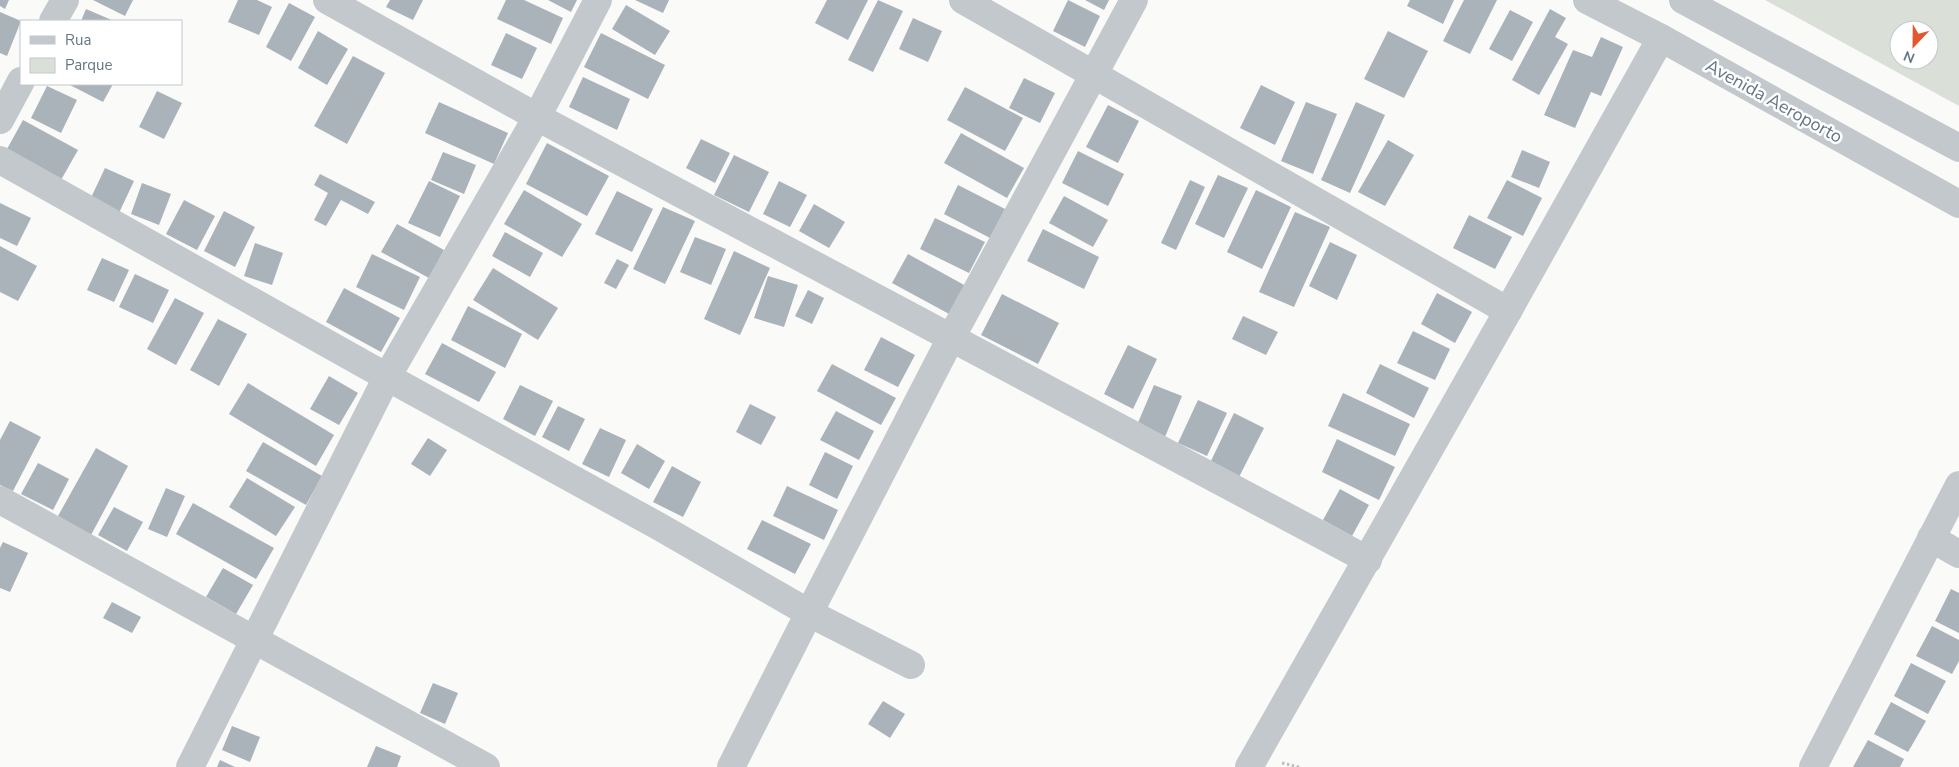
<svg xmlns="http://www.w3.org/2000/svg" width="1959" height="767" viewBox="0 0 1959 767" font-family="'Nunito Sans',sans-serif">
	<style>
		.green { fill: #dadfd7; fill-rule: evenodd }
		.building { fill: #aab3b9 }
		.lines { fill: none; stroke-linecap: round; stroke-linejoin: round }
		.path { stroke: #bbbfc2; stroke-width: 3; stroke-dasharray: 2.5 2.5; stroke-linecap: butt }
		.minor { stroke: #c3c8cc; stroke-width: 28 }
		.tertiary { stroke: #c3c8cc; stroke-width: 28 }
		.labels { text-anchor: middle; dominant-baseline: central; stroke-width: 5; stroke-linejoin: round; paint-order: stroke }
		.street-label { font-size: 18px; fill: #657683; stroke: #fff }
	</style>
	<rect width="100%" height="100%" fill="#fafaf8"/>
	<path class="green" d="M1765,0H1959V106ZM1899,30H1929V60H1899Z"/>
	<g class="building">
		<path d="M0,0H9L5,9L0,6Z"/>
		<path d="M93,0H133L125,16Z"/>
		<path d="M238,0H257L272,7L259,35L228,22Z"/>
		<path d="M390,0H423L413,20L386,7Z"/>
		<path d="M506,0H524L563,18L551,44L497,19Z"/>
		<path d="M548,0H577L571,12Z"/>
		<path d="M635,0H669L663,13Z"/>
		<path d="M827,0H868L848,40L815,23Z"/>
		<path d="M878,0L903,11L873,72L848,60Z"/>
		<path d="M1068,0L1100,16L1085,47L1053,31Z"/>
		<path d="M1085,0H1109L1104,10Z"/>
		<path d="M1410,0H1454L1443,24L1407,6Z"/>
		<path d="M1464,0H1497L1470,54L1443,41Z"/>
		<path d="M289,3L315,17L291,61L266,47Z"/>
		<path d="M626,5L670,31L655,55L612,29Z"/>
		<path d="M86,9L114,21H81Z"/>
		<path d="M1550,9L1566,18L1555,37L1568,44L1539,95L1512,80Z"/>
		<path d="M1510,10L1533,22L1512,61L1489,49Z"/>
		<path d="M0,12L21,21L7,56L0,53Z"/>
		<path d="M913,18L942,31L928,62L899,49Z"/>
		<path d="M318,31L348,49L327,85L298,68Z"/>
		<path d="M1388,31L1428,51L1404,98L1364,79Z"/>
		<path d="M506,33L537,48L522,79L491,65Z"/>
		<path d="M601,33L665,65L648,99L584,67Z"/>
		<path d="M1601,37L1623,47L1601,96L1591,92L1575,128L1544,115L1573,50L1592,57Z"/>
		<path d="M353,56L385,73L347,144L314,126Z"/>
		<path d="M583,77L630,99L617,130L569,107Z"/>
		<path d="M1024,78L1055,93L1040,123L1009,108Z"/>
		<path d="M68,84H113L103,102Z"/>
		<path d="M1261,85L1295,102L1275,145L1240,128Z"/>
		<path d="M47,86L77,100L61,133L31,118Z"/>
		<path d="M965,87L1023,118L1005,151L947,120Z"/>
		<path d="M157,91L182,103L164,139L139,127Z"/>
		<path d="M439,102L508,133L494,164L425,133Z"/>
		<path d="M1306,102L1337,114L1313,174L1281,161Z"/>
		<path d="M1356,102L1385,115L1350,193L1321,180Z"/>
		<path d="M1108,105L1139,121L1118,163L1086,147Z"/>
		<path d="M23,120L78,150L61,180L7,149Z"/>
		<path d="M961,133L1024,168L1007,198L944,163Z"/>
		<path d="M701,139L730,153L715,183L686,168Z"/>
		<path d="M1388,140L1414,155L1385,206L1358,192Z"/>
		<path d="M547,143L609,176L587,216L526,184Z"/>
		<path d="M1522,150L1550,162L1539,188L1511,177Z"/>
		<path d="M1078,151L1124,174L1108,206L1062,183Z"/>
		<path d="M443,152L476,165L464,194L431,180Z"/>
		<path d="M734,155L769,172L749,212L714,195Z"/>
		<path d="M105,168L134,181L118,215L89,202Z"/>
		<path d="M320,174L375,202L368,214L341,200L326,226L314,220L328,193L314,185Z"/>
		<path d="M1218,175L1248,188L1224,238L1195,224Z"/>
		<path d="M1190,180L1205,187L1176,250L1161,243Z"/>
		<path d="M1507,180L1542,198L1523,236L1487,218Z"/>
		<path d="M429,181L460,196L440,237L408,223Z"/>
		<path d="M779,181L807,195L790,227L763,214Z"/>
		<path d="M142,183L171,194L159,225L131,214Z"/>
		<path d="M958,185L1005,209L990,238L944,214Z"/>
		<path d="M524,190L582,224L562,257L504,224Z"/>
		<path d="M1256,190L1291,207L1262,269L1227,252Z"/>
		<path d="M617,191L653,209L632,252L595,234Z"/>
		<path d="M1064,196L1108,220L1093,247L1049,223Z"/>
		<path d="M184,200L215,216L197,250L166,234Z"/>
		<path d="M0,203L31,218L17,246L0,238Z"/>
		<path d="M814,204L845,222L829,248L799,231Z"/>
		<path d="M663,207L695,221L665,284L633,269Z"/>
		<path d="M224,211L255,227L235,267L204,251Z"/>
		<path d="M1295,212L1330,227L1294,307L1259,292Z"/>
		<path d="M1469,215L1512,237L1495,269L1453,248Z"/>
		<path d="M935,218L985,242L969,273L920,249Z"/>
		<path d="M397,224L444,250L429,278L381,252Z"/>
		<path d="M1043,229L1099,257L1084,289L1027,261Z"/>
		<path d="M505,232L543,253L530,277L492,256Z"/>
		<path d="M695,237L726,249L711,285L680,272Z"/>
		<path d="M1330,242L1357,255L1337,300L1309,286Z"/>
		<path d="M255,243L283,253L272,285L244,276Z"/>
		<path d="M0,246L37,266L18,301L0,292Z"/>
		<path d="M734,251L770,268L740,335L704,319Z"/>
		<path d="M372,254L420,277L404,310L356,287Z"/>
		<path d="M908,254L966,286L951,315L892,283Z"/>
		<path d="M102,258L129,270L114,302L87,290Z"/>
		<path d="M617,259L629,265L616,289L604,283Z"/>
		<path d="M493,268L558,308L538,340L473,300Z"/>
		<path d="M135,274L169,290L153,323L119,307Z"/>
		<path d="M768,276L798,285L784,327L754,318Z"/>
		<path d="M344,288L400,318L381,352L326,322Z"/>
		<path d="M808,290L824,298L812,324L795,316Z"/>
		<path d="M1437,293L1472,312L1455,343L1421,324Z"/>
		<path d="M1002,294L1059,323L1038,364L981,335Z"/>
		<path d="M175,298L204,313L176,365L147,349Z"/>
		<path d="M468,306L522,334L505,368L451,340Z"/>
		<path d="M1243,316L1278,332L1266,355L1232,339Z"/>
		<path d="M218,319L247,334L219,386L190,370Z"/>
		<path d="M1413,331L1450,349L1435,380L1397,363Z"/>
		<path d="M881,337L915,355L898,387L864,370Z"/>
		<path d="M442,343L496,372L479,402L425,374Z"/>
		<path d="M1128,345L1157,359L1133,409L1104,394Z"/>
		<path d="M832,364L896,398L881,425L817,391Z"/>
		<path d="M1380,364L1429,388L1414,418L1366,393Z"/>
		<path d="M329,376L358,393L339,425L310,409Z"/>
		<path d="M248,383L334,435L316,466L229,414Z"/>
		<path d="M520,385L553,401L535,436L503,419Z"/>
		<path d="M1154,385L1182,396L1165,437L1137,425Z"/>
		<path d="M1343,393L1410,424L1395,456L1328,426Z"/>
		<path d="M1198,400L1227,413L1207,456L1178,443Z"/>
		<path d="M750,404L776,417L761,445L736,432Z"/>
		<path d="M558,406L585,419L569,451L542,437Z"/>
		<path d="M836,411L874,431L859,460L820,440Z"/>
		<path d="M1234,413L1264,428L1238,479L1209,465Z"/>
		<path d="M10,421L41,437L13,491L0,485V440Z"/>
		<path d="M600,428L626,440L609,477L582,464Z"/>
		<path d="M428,438L447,450L430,476L411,464Z"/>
		<path d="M1337,439L1395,467L1379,500L1322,472Z"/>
		<path d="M263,442L322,476L306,505L246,471Z"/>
		<path d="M637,444L665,461L649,489L621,473Z"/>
		<path d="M96,448L128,466L91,535L58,516Z"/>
		<path d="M825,452L853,466L837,499L809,485Z"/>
		<path d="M38,463L69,479L53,510L21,494Z"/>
		<path d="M672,466L701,482L683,517L653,502Z"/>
		<path d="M247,478L295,507L276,536L229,507Z"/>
		<path d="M787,486L838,510L824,540L773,516Z"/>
		<path d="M166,488L185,496L167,537L148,529Z"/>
		<path d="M1340,489L1369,505L1352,536L1323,520Z"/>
		<path d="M193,503L274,548L256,579L176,534Z"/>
		<path d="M114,507L143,522L127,551L98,535Z"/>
		<path d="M762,520L811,544L795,574L747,549Z"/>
		<path d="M3,542L28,553L10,592L0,588V548Z"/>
		<path d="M223,568L253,585L236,614L206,597Z"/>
		<path d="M1951,589L1959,593V633L1935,621Z"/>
		<path d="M112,602L141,617L132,633L103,618Z"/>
		<path d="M1932,626L1959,640V661L1952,674L1916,656Z"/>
		<path d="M1911,663L1946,681L1928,714L1894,696Z"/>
		<path d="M433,683L458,693L445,724L420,713Z"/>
		<path d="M883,701L905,714L890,738L868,724Z"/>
		<path d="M1891,702L1926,721L1908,752L1874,734Z"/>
		<path d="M232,726L260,737L250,762L222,750Z"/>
		<path d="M1868,740L1904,759L1900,767H1853Z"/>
		<path d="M376,746L401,756L397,767H367Z"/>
		<path d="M220,760L235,767H217Z"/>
	</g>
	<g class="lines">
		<path class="path" d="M1282,763L1299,767"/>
		<g class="minor">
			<path d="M327,0L537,117L1368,560"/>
			<path d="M963,0L1508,311"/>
			<path d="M53,21L65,0"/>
			<path d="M0,120L21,81"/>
			<path d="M0,160L387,377L660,527L809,613L911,665"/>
			<path d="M0,500L486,767"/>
			<path d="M1931,538L1959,554"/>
			<path d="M190,767L387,377L537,117L598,0"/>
			<path d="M731,767L809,613L951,338L1134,0"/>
			<path d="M1249,767L1508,311L1661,38"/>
			<path d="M1813,767L1959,485"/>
		</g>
		<g class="tertiary">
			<path d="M1587,0L1661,38L1959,204"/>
			<path d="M1683,0L1959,148"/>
		</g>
	</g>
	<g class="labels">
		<g class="street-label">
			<text transform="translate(1774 101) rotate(29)">Avenida Aeroporto</text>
		</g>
	</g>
	<rect x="20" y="20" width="162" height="65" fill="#ffffff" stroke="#c1c8cd"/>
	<rect x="30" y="36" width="25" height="8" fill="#c3c8cc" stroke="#c1c8cd"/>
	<text x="65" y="45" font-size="15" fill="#657683">Rua</text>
	<rect x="30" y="58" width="25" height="15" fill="#dadfd7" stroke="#c1c8cd"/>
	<text x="65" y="70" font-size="15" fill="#657683">Parque</text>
	<g transform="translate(1914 45) rotate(202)"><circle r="24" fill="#ffffff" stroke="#c1c8cd"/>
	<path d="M0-4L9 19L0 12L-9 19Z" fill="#e4572e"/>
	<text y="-8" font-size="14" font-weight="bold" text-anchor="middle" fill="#657683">N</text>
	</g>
</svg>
